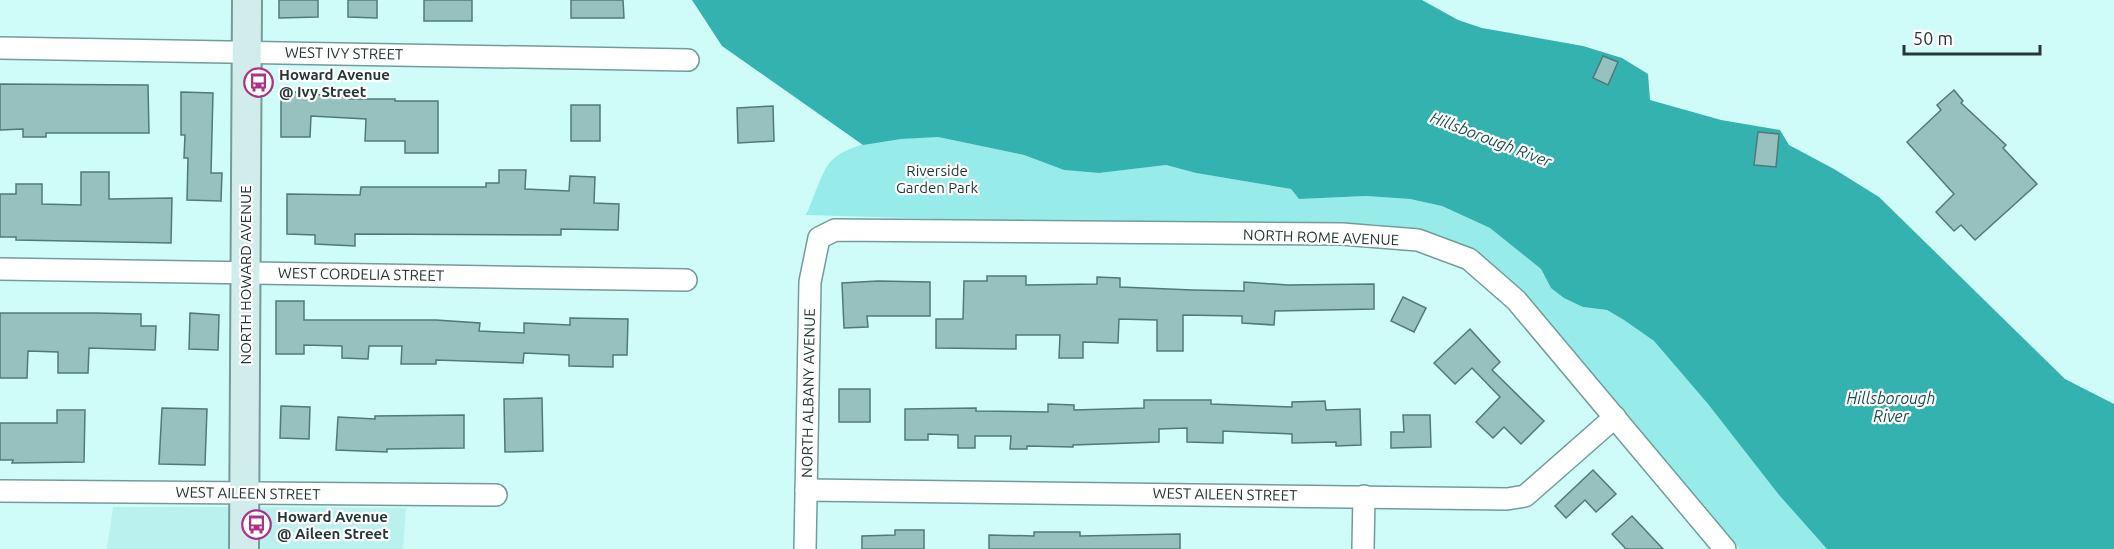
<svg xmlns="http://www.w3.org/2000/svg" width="2114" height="549" viewBox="0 0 2114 549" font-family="Ubuntu,sans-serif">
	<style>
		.built { fill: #baf1ee }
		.green { fill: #97ece9 }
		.water { fill: #33b2b0 }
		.building { fill: #97c1bf; stroke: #517978; stroke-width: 1.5 }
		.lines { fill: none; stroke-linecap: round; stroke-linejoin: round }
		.minor-casing { stroke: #729c9a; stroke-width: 24 }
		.secondary-casing { stroke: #729c9a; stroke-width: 32 }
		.minor { stroke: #fff; stroke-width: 21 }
		.secondary { stroke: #d0edec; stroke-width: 28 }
		.labels { text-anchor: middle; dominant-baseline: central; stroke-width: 4.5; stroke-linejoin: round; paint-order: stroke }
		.street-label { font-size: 15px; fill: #243635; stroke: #fff }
		.poi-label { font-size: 15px; font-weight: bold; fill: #243635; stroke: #fff; text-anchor: start }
		.park-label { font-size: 15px; fill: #1e3332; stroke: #fff }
		.water-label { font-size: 16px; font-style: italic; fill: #174c4b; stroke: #fff }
	</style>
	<rect width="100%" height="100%" fill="#cffbf9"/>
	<g class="built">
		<path d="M113,507H235L234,549H107Z"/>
		<path d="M253,507L406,508L403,549H253Z"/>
	</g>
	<path class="green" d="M938,137L1024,155L1064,170L1099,173L1166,165L1196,173L1291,189L1299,199L1366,196L1410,199L1442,206L1490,228L1541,269L1551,288L1583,307L1607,310L1624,320L1654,341L1708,404L1779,495L1827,549H1740L1523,292L1487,261L1414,230L1375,224L1046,222L806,215C813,200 818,182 826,168C843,138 907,138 938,137Z"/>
	<path class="water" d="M692,0H1422L1458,20L1482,28L1583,46L1622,58L1648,74L1650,100L1721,120L1780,130L1789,145L1834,169L1879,197L2065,379L2114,404V549H1827L1779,495L1708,404L1654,341L1624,320L1607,310L1583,307L1564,298L1551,288L1541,269L1490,228L1442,206L1410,199L1366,196L1299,199L1291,189L1196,173L1166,165L1099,173L1064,170L1024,155L938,137L901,139L863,145L722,46Z"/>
	<g class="building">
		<path d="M279,0H318V17L279,18Z"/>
		<path d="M348,0H377V18L348,17Z"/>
		<rect x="424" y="0" width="48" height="21"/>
		<path d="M571,0H623L624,18H571Z"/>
		<path d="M1603,56L1618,62L1608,85L1593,78Z"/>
		<path d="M0,84L148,85L149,133H46V137H23V129L0,130Z"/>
		<path d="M1954,90L1963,101L1961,103L2006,145L2003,148L2037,184L1975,240L1961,225L1954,231L1936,212L1954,194L1907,142L1941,110L1937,105Z"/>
		<path d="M181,92L213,93L211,173H222L221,201L187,200L188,158H184L185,135H181Z"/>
		<path d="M281,92H311V94L349,97V99H395V101H438V153H405V141H365L366,119L311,116L310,137H281Z"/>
		<rect x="571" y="105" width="29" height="36"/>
		<path d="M773,106L774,141L738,143L737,108Z"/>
		<path d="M1758,132L1779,134L1776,167L1754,165Z"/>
		<path d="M499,170H526L525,189L569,191L570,176L595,177L594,203L619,204L618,230L561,229V235L355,234V246L315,244V235L287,234V194L360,195L361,187H486V183H499Z"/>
		<path d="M81,172H109V199L172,198L171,243L16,240V237H0V194H16V184H42V204L81,205Z"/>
		<path d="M987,276H1026V285L1097,284V277L1120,278V287L1193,290L1244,291V282L1288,285L1374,284V309L1275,311L1274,325L1242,323V316L1183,315V351H1157V320L1119,319L1118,343L1083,342V358H1059L1060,335H1016V349L936,348V319H963L964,281H987Z"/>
		<path d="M878,281L930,282V316H867L868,327L844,328L842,283Z"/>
		<path d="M1403,297L1426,308L1414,332L1391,321Z"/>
		<path d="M276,301H304V320H436L480,323L479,331L524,333V323L570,325V318L628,319L627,355H613V367L569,366V355L524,353L523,363L436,360V364H401L402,346H369L368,359L342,358V346L304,345V354H276Z"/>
		<path d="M0,313H95L141,314V326H156L155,350L89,348L88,373H58V352L28,351L27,378H0Z"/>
		<path d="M190,313L219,315L218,350L189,349Z"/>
		<path d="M1470,329L1500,362L1492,370L1544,421L1521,444L1504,427L1493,438L1476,422L1500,397L1472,368L1455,384L1434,363Z"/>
		<rect x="839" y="389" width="31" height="33"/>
		<path d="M542,398L543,451L505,452L504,399Z"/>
		<path d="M1144,400H1211V404L1292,407V402L1325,401L1326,410L1360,409L1361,445L1336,446V442L1292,443V434L1223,431V443L1187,442V428L1159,429V442L1073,445V447L1027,446V449H1010L1011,436H975V448H958V435L928,434V440H905V409L976,408V411L1048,412V404L1074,405V410L1144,408Z"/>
		<path d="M281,406L310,407L309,439L280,438Z"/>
		<path d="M162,408L207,409L205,465L159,464Z"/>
		<path d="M57,410H85L84,462L12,463L13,460H0V423H57Z"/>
		<path d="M464,415V448L387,449V452L336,450L338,417L375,419V416Z"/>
		<path d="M1403,415H1430L1431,447L1391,448V432H1404Z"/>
		<path d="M1593,470L1616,494L1596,512L1585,500L1566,518L1555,506Z"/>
		<path d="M1632,516L1663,549H1626L1612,534Z"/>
		<path d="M895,530H924V549H862V536L895,535Z"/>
		<path d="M1034,532H1080V536L1180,534V549H989V535L1034,536Z"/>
	</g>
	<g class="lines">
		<defs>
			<g id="minor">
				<path d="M0,48L688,60"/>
				<path d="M0,269L686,280"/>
				<path d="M806,490L1507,499L1525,496L1615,417"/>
				<path d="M0,491L496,495"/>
				<path d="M805,549L810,282L819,238L835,230L1342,234L1418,240L1469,259L1516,300L1725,549"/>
				<path d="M1363,549L1364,496"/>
			</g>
			<path id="secondary" d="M244,549L247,0"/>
		</defs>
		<use href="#minor" class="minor-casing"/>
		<use href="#secondary" class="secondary-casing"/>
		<use href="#minor" class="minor"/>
		<use href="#secondary" class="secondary"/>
	</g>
	<defs>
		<symbol id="bus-ring" viewBox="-11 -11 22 22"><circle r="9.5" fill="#fff" stroke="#ac3286" stroke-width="1.5"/><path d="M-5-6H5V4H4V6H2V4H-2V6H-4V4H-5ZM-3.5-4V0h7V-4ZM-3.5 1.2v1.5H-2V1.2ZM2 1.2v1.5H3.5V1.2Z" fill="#ac3286"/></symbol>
	</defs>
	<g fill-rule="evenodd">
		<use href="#bus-ring" x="242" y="66" width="33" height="33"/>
		<use href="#bus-ring" x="240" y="508" width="33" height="33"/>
	</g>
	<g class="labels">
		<g class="street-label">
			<text transform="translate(344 53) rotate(1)">WEST IVY STREET</text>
			<text transform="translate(1321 237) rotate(2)">NORTH ROME AVENUE</text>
			<text transform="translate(361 274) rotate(1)">WEST CORDELIA STREET</text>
			<text transform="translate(245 275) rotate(-90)">NORTH HOWARD AVENUE</text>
			<text transform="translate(808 393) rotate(-89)">NORTH ALBANY AVENUE</text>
			<text transform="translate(248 493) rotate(1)">WEST AILEEN STREET</text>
			<text transform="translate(1225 494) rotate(1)">WEST AILEEN STREET</text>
		</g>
		<g class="poi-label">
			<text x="279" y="74">Howard Avenue<tspan x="279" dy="17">@ Ivy Street</tspan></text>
			<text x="277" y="516">Howard Avenue<tspan x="277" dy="17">@ Aileen Street</tspan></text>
		</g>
		<g class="park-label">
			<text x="937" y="170">Riverside<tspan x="937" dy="17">Garden Park</tspan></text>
		</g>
		<g class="water-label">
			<text transform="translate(1491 139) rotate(21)">Hillsborough River</text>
			<text x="1891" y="398">Hillsborough<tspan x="1891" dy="18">River</tspan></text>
		</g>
	</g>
	<path d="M1904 45v9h136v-9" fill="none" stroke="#243635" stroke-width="3"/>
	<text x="1913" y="45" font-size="18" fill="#243635" stroke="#ffffff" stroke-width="4.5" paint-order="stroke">50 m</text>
</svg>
